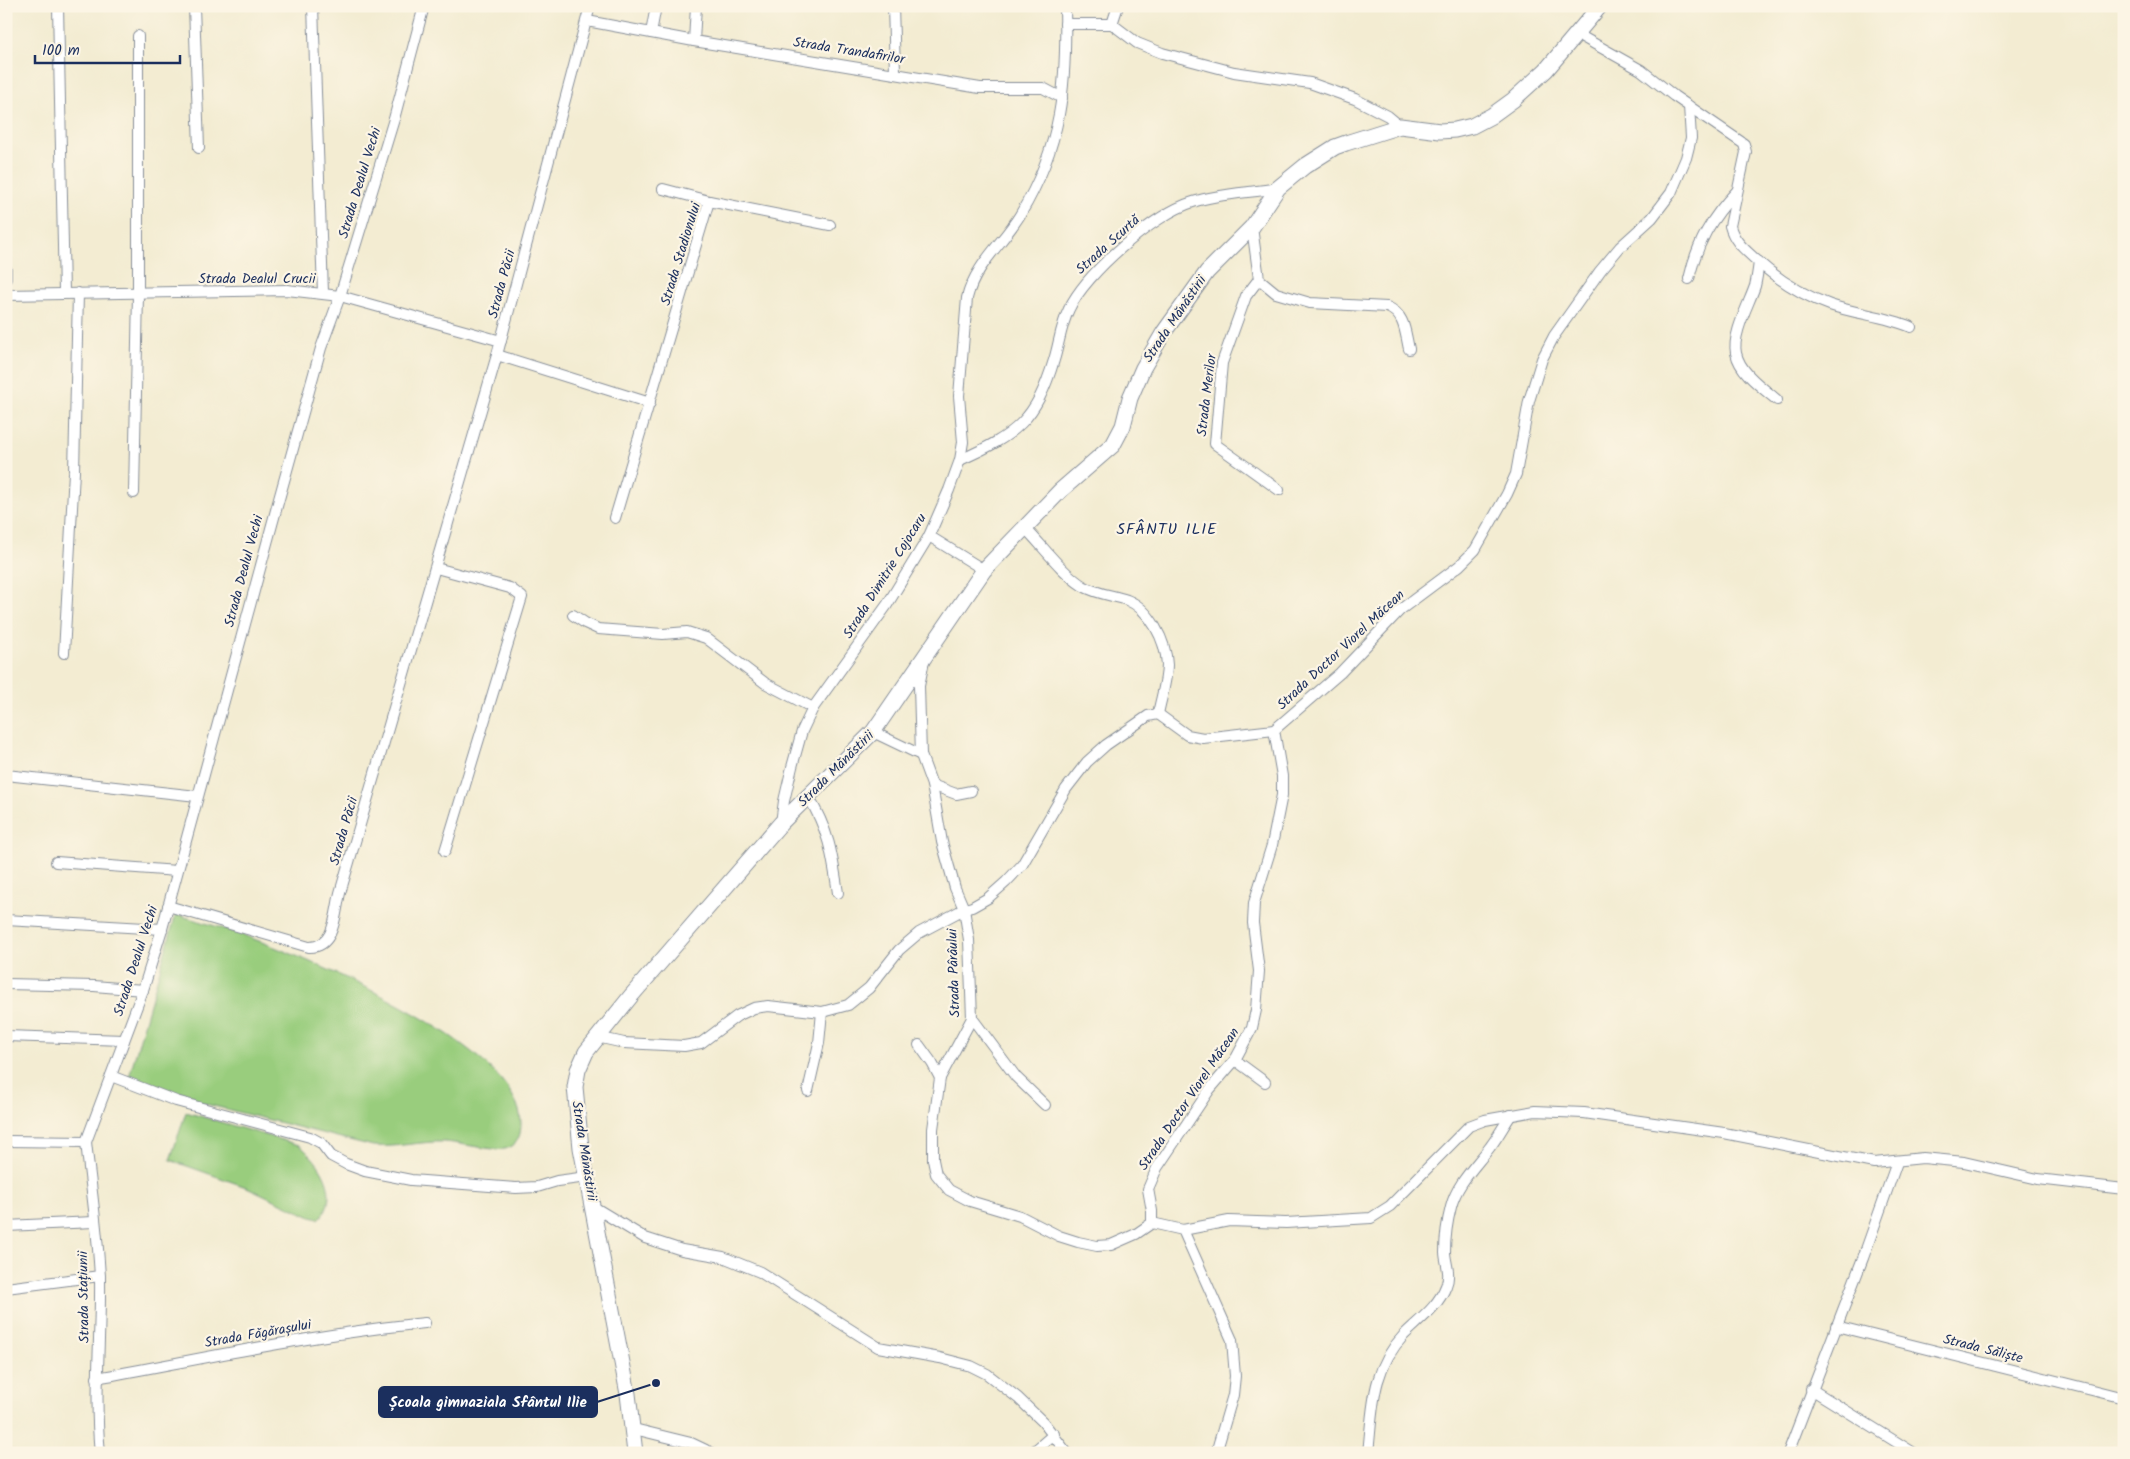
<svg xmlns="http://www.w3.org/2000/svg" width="2130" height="1459" viewBox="0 0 2130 1459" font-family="Kalam,sans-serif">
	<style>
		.green { fill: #99cd7d; stroke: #5a7e6e }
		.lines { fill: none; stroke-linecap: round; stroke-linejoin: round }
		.street-casing { stroke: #878e98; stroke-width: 12 }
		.secondary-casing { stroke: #878e98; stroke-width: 17 }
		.street { stroke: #fff; stroke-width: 10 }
		.secondary { stroke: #fff; stroke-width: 15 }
		.labels { text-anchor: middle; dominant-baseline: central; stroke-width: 4.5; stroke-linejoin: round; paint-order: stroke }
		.street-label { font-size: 14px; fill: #1b2f5e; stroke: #fcf5e5 }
		.quarter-label { font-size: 16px; letter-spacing: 1px; fill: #1b2f5e; stroke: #fcf5e5 }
		.leader { fill: none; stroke: #1b2f5e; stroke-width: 2 }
		.callout-dot { fill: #1b2f5e; stroke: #fcf5e5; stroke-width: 2 }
		.callout { fill: #1b2f5e; stroke: #1b2f5e; stroke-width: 2 }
		.callout-label { font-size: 15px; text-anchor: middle; font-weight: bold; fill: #fff }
	</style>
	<rect width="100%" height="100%" fill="#fcf5e5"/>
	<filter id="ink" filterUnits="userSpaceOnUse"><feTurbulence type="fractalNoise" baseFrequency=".02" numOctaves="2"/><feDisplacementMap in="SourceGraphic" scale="10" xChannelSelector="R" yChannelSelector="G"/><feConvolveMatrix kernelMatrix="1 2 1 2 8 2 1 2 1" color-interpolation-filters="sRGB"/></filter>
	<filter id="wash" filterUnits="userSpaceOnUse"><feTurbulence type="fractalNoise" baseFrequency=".0096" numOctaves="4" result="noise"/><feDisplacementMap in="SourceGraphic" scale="20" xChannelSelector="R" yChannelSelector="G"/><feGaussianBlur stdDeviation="1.12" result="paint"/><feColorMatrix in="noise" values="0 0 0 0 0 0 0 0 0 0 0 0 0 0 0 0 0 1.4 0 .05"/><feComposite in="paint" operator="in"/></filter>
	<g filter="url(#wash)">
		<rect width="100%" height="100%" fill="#f3ecd2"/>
		<g class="green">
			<path d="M176,914C203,923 232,930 259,941C320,964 520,1048 521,1123C521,1135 518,1146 505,1149C493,1151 459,1143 445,1142C420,1141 398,1148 373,1146L198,1102L172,1095L129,1077Z"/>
			<path d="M186,1112L299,1145C321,1162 342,1195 319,1219L311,1217L249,1188L170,1160Z"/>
		</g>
	</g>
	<g filter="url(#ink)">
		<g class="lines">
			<defs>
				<g id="street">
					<path d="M58,6L64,293"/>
					<path d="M194,6L199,148"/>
					<path d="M313,6L323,293"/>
					<path d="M893,6L895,72"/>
					<path d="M587,21L694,41L980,88H1043L1062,98"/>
					<path d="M1065,24H1112"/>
					<path d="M1112,24L1137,43L1162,53L1234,72L1310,83L1355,99L1388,116L1400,126"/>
					<path d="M1112,24L1118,6"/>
					<path d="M651,33L656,6"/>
					<path d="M1577,34L1641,70L1674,96L1744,144L1746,152L1730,226C1734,241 1743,248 1755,259C1776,278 1802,295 1830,305C1856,314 1885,316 1911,327"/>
					<path d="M694,41L696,6"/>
					<path d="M663,189L709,201L830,225"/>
					<path d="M1252,227L1259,279L1276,293L1310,303L1387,307C1405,314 1405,332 1409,349"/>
					<path d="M1759,262C1758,270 1757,278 1755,286C1749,304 1732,334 1736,353C1740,373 1763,388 1777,400"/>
					<path d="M6,269V279"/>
					<path d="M1259,279L1246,296L1222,363L1215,444L1279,490"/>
					<path d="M1689,279C1697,243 1711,218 1737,191"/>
					<path d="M6,295L287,290L340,296L501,341"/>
					<path d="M497,355L650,403"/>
					<path d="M960,460C1016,435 1036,420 1054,360C1059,344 1061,325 1069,309C1086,273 1154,214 1193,202C1220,193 1250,193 1278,188"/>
					<path d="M134,493L138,293V36"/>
					<path d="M615,518L709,201"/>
					<path d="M929,536L984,570"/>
					<path d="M436,568L510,588L522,597L445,851"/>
					<path d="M573,615L585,623L598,629L663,634L687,632L706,638L765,683L813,708"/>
					<path d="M64,653L74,472L78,293"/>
					<path d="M924,661L919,686L921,755L932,785L942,842L955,888L964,909L969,940L972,1018L940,1078L933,1129V1160L936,1174L949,1190L970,1201L1020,1216L1059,1236L1078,1242L1097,1246L1111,1245L1136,1234L1152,1223"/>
					<path d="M1158,714L1187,735L1203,738L1274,730L1340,673L1400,610L1459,566L1475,550L1507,494L1516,474L1529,401L1542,359L1554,336L1600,271L1620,247L1652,218L1671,193L1686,158L1691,138L1689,106"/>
					<path d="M873,732L921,755"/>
					<path d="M6,775L197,796"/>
					<path d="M932,785L956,794L971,791"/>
					<path d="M808,796C829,831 832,853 838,893"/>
					<path d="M781,823L784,801L792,767L802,731L813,708L887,605L929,536L949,490L960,460L963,442L959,396L967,298C975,265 1003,243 1020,215C1062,145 1067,86 1065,6"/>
					<path d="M56,862L177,871"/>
					<path d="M168,906L309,947C335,948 335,914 340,893L497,355L590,6"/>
					<path d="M6,920L162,929"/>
					<path d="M6,984L94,986L143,990"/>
					<path d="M972,1018L1016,1077L1045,1105"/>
					<path d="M6,1036L124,1040"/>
					<path d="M597,1037L624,1043L684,1046L701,1043L737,1016L754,1008L768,1006L822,1012L848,1005L869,988L899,950L919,933L964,909L972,907L988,898L1006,882L1022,865L1066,789L1087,762L1106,745L1148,716L1158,714C1161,698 1167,681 1167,665C1166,641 1150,609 1127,600C1112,595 1097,594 1083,586C1060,571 1043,546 1024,527"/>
					<path d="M919,1045L932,1063L940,1078"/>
					<path d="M1235,1060L1265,1082"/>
					<path d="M111,1076L176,1101L310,1137L321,1143L331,1156L346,1164L365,1171L411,1180L516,1188L537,1187L557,1181L587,1177"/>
					<path d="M808,1091L819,1043L822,1012"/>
					<path d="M6,1141L86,1142"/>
					<path d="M86,1142L143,990L162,929L279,499L321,348L340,296L394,119L424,6"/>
					<path d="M86,1142C91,1187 98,1233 100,1278C101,1337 94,1394 100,1453"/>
					<path d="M592,1206L645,1238L682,1250L723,1257L760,1272L878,1347L940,1358L971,1366L987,1374L1018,1398L1043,1422L1067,1453"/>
					<path d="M1152,1223V1211L1148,1189L1157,1168L1210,1089L1235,1060L1252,1028L1256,1010L1259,971L1253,923L1254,903L1272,845L1282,795V776L1274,730"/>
					<path d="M1152,1223L1183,1230L1232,1340L1235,1376L1233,1395L1216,1453"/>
					<path d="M6,1226L94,1222"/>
					<path d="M1183,1230L1229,1221L1286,1223L1371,1218L1390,1206L1469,1126L1485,1120L1535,1111L1584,1113L1724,1133L1874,1163L1923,1158L1964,1162L2038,1179L2124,1189"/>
					<path d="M6,1288L100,1276"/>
					<path d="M1836,1326L2124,1398"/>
					<path d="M97,1378C206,1358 314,1334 425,1323"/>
					<path d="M1811,1389L1914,1453"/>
					<path d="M634,1429L691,1443L712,1453"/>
					<path d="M1032,1453L1054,1434"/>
					<path d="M1368,1453C1373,1409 1371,1370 1404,1335C1419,1320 1438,1307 1446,1286C1451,1274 1446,1265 1445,1253C1445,1237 1447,1222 1451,1207C1457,1183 1476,1166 1490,1147C1498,1137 1504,1125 1511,1115"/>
					<path d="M1788,1453L1863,1258L1897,1162"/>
				</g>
				<path id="secondary" d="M635,1453L628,1394L581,1148L575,1087L578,1070L586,1052L631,996L781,823L873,732L984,570L1060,491L1113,445L1123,426L1130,398L1143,368L1164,332L1207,272L1252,227L1278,188L1305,166L1335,147L1346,143L1400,126L1440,131L1455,130L1472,126L1491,116L1513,100L1546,70L1600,6"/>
			</defs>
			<use href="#street" class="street-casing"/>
			<use href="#secondary" class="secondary-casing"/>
			<use href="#street" class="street"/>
			<use href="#secondary" class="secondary"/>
		</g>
	</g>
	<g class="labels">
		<g class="street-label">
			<text transform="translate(849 51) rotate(9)">Strada Trandafirilor</text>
			<text transform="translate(360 183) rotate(-73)">Strada Dealul Vechi</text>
			<text transform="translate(1108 245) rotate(-42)">Strada Scurtă</text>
			<text transform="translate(681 254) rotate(-73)">Strada Stadionului</text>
			<text x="257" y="279">Strada Dealul Crucii</text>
			<text transform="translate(502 284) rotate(-75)">Strada Păcii</text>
			<text transform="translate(1175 319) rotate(-56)">Strada Mănăstirii</text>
			<text transform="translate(1207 395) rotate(-83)">Strada Merilor</text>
			<text transform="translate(244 571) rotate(-75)">Strada Dealul Vechi</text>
			<text transform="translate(885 576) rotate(-58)">Strada Dimitrie Cojocaru</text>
			<text transform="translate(1341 650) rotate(-43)">Strada Doctor Viorel Măcean</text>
			<text transform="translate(836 769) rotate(-45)">Strada Mănăstirii</text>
			<text transform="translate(344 831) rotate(-74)">Strada Păcii</text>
			<text transform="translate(136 961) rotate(-72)">Strada Dealul Vechi</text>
			<text transform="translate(954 973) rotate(-92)">Strada Pârâului</text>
			<text transform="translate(1189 1099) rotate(-56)">Strada Doctor Viorel Măcean</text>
			<text transform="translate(584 1151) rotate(81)">Strada Mănăstirii</text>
			<text transform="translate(84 1297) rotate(-91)">Strada Stațiunii</text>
			<text transform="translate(258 1334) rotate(-10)">Strada Făgărașului</text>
			<text transform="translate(1983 1349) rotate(14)">Strada Săliște</text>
		</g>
		<g class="quarter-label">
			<text x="1167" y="529">SFÂNTU ILIE</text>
		</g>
	</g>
	<path class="leader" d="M656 1383L597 1402"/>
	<circle class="callout-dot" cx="656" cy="1383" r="5"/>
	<rect class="callout" x="379" y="1387" width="218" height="30" rx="5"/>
	<g class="callout-label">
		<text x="488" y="1407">Școala gimnaziala Sfântul Ilie</text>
	</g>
	<rect width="2130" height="1459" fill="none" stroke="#fcf5e5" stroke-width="25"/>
	<path d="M35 55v8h145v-8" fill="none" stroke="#1b2f5e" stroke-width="2.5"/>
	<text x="42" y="55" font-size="15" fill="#1b2f5e" stroke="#fcf5e5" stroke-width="4" paint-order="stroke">100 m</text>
</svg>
